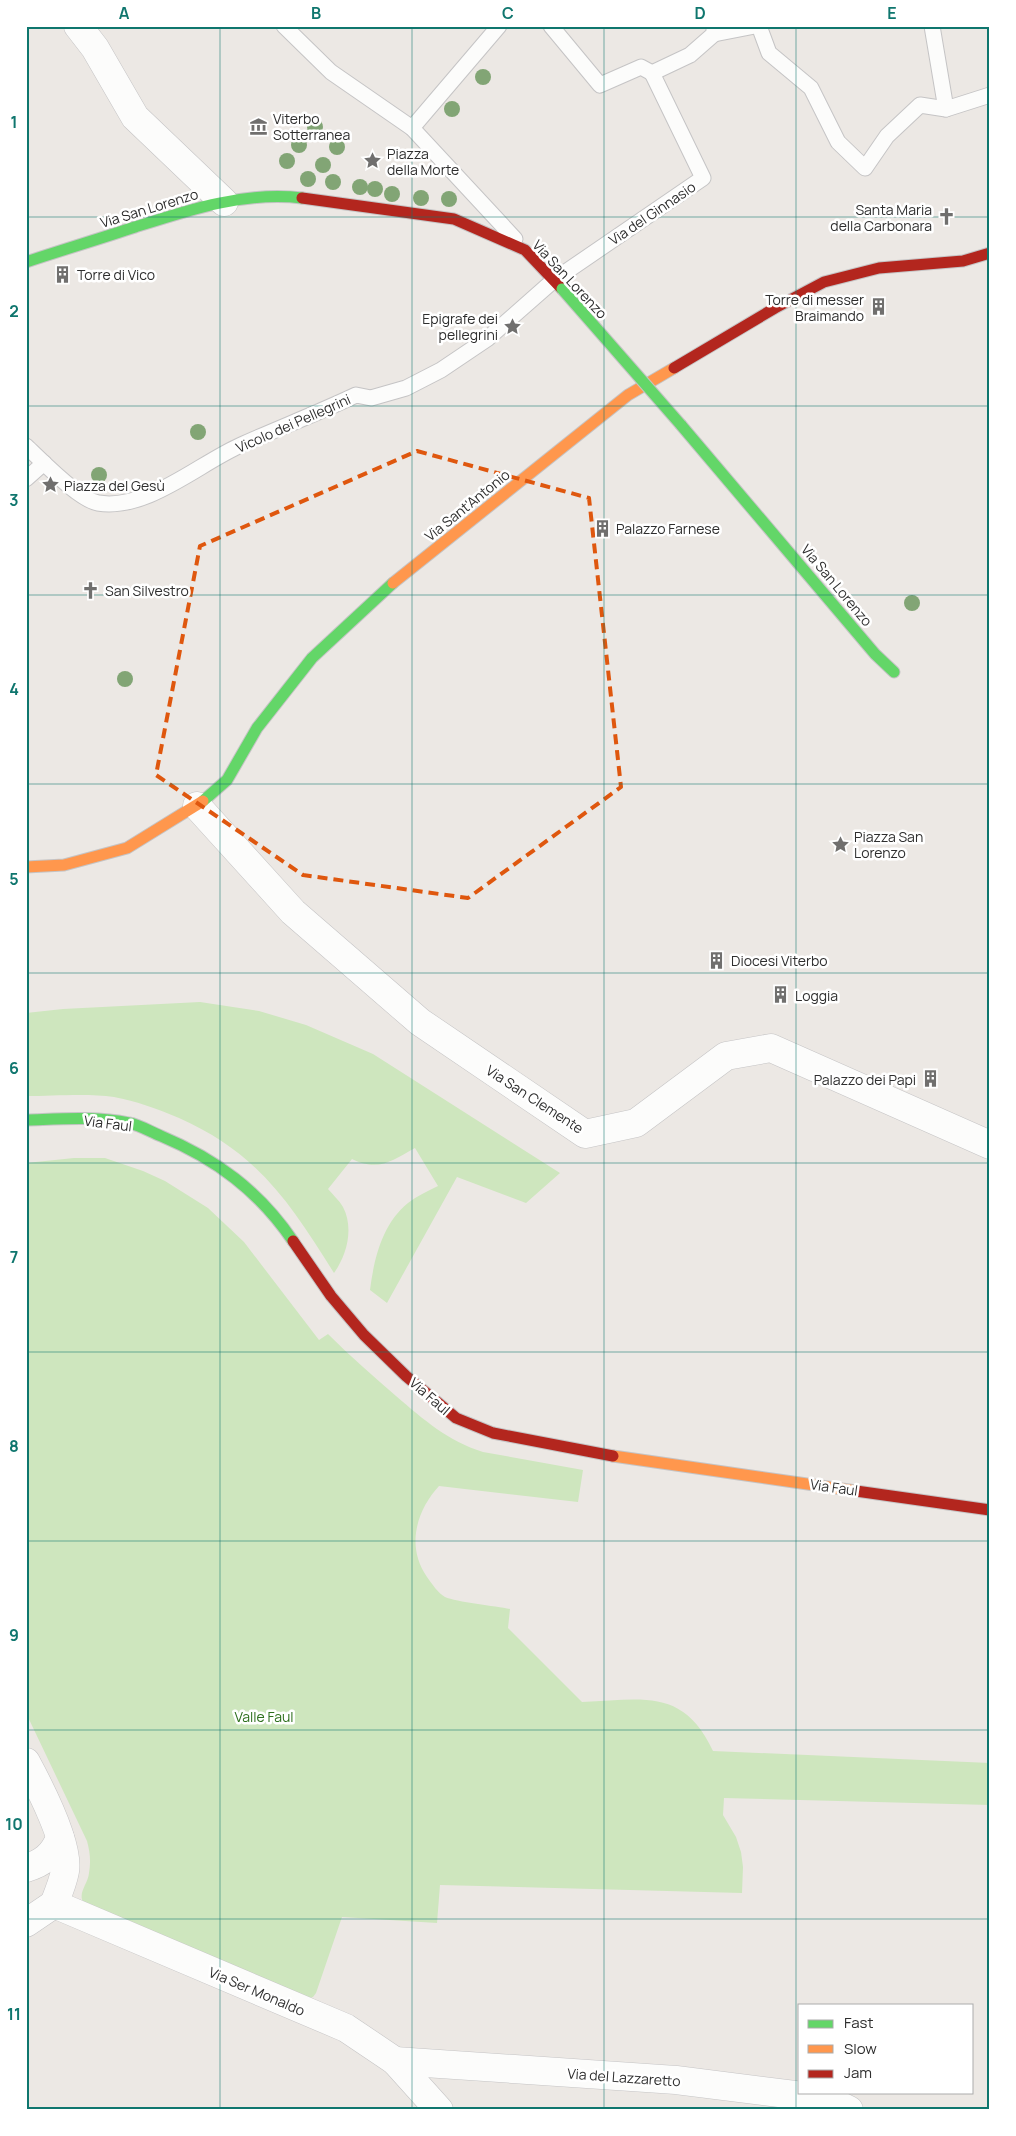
<svg xmlns="http://www.w3.org/2000/svg" width="1016" height="2136" viewBox="0 0 1016 2136" font-family="Manrope,sans-serif">
	<style>
		.green { fill: #cee6be }
		.lines { fill: none; stroke-linecap: round; stroke-linejoin: round }
		.lane-casing { stroke: #c5c4c5; stroke-width: 17 }
		.street-casing { stroke: #c5c4c5; stroke-width: 29 }
		.fast-casing { stroke: #c5c4c5; stroke-width: 13 }
		.slow-casing { stroke: #c5c4c5; stroke-width: 13 }
		.jam-casing { stroke: #c5c4c5; stroke-width: 13 }
		.lane { stroke: #fcfcfb; stroke-width: 15 }
		.street { stroke: #fcfcfb; stroke-width: 28 }
		.fast { stroke: #63d668; stroke-width: 11 }
		.slow { stroke: #ff974d; stroke-width: 11 }
		.jam { stroke: #b3261e; stroke-width: 11 }
		.fast-bridge-casing { stroke: #c5c4c5; stroke-width: 13; stroke-linecap: butt }
		.fast-bridge { stroke: #63d668; stroke-width: 11 }
		.tree { fill: #82a575 }
		.marked { fill: none; stroke: #df570e; stroke-width: 4; stroke-dasharray: 10 6; stroke-linejoin: round }
		.grid { fill: none; stroke: #0f766e; stroke-width: 1; stroke-opacity: 0.55 }
		.labels { text-anchor: middle; dominant-baseline: central; stroke-width: 5; stroke-linejoin: round; paint-order: stroke }
		.poi-label { font-size: 14px; fill: #2e2e2e; stroke: #fff; text-anchor: start }
		.street-label { font-size: 14px; fill: #2e2e2e; stroke: #fff }
		.park-label { font-size: 14px; fill: #2c6e1b; stroke: #fff }
		.neatline { fill: none; stroke: #0f766e; stroke-width: 2 }
		.grid-label { font-size: 16px; text-anchor: middle; font-weight: bold; fill: #0f766e }
	</style>
	<rect width="100%" height="100%" fill="#ece8e4"/>
	<g class="green">
		<path d="M200,1002L259,1011L306,1025L373,1054L560,1173L526,1203L457,1177L387,1303L370,1290C374,1259 382,1224 408,1203C417,1196 428,1191 438,1186L415,1148C391,1161 379,1172 352,1159L328,1189C333,1195 339,1200 343,1207C354,1228 347,1255 334,1273C290,1203 258,1153 179,1118C158,1109 136,1101 114,1097C88,1093 53,1096 26,1096V1013L63,1009Z"/>
		<path d="M74,1158H105L143,1171L165,1181L208,1208L244,1242L319,1340L328,1334C350,1356 373,1376 396,1396C424,1420 448,1441 483,1452L583,1470L578,1502L439,1486C416,1511 406,1547 427,1577C432,1584 438,1593 445,1597C456,1602 496,1606 510,1609L508,1628L582,1702C642,1700 683,1687 713,1751L990,1763V1805L724,1798L723,1815L736,1837L741,1852L743,1867L742,1893L440,1885L437,1923L342,1917L316,1993L313,1997L307,1999L83,1902C78,1892 88,1884 89,1873C91,1861 90,1852 87,1841L26,1713V1163Z"/>
	</g>
	<g class="lines">
		<defs>
			<g id="lane">
				<path d="M284,26L331,72L412,128L515,239"/>
				<path d="M551,26L600,85L641,67L652,73"/>
				<path d="M759,26L769,53L811,88L838,142L865,168L887,136L920,105L946,109L990,95"/>
				<path d="M932,26L946,109"/>
				<path d="M714,34L755,26"/>
				<path d="M652,73L690,55L714,34V26"/>
				<path d="M412,128L499,26"/>
				<path d="M26,446C41,460 79,500 98,503C147,511 198,464 241,445C279,428 318,413 356,395L371,398L406,388L441,370L487,339L554,280L703,178L652,73"/>
				<path d="M26,479L44,463"/>
			</g>
			<g id="street">
				<path d="M78,26L95,48L135,117L224,202"/>
				<path d="M197,806L293,912L420,1022L585,1134L636,1123L726,1056L771,1048L990,1145"/>
				<path d="M26,1762C39,1786 70,1845 65,1871C63,1882 58,1894 54,1904"/>
				<path d="M26,1868C43,1863 53,1855 60,1838"/>
				<path d="M54,1904L346,2028L395,2061L439,2110"/>
				<path d="M26,1923L54,1904"/>
				<path d="M395,2061L676,2080L827,2099L849,2110"/>
			</g>
			<g id="fast">
				<path d="M26,262C62,250 99,239 135,227C188,210 245,191 302,198"/>
				<path d="M681,425L875,654L894,672"/>
				<path d="M203,801L227,780L257,728L312,658L393,583"/>
				<path d="M26,1120C60,1119 96,1116 129,1123C140,1125 151,1132 161,1136C216,1159 259,1191 293,1241"/>
			</g>
			<g id="slow">
				<path d="M393,583L628,395L674,368"/>
				<path d="M26,867L64,865L127,848L203,801"/>
				<path d="M613,1456L856,1491"/>
			</g>
			<g id="jam">
				<path d="M302,198L454,219L525,250L562,289"/>
				<path d="M674,368L775,308L824,282L879,268L963,261L990,253"/>
				<path d="M293,1241L331,1296L364,1335L406,1376L456,1418L493,1433L613,1456"/>
				<path d="M856,1491L990,1510"/>
			</g>
		</defs>
		<use href="#lane" class="lane-casing"/>
		<use href="#street" class="street-casing"/>
		<use href="#fast" class="fast-casing"/>
		<use href="#slow" class="slow-casing"/>
		<use href="#jam" class="jam-casing"/>
		<use href="#lane" class="lane"/>
		<use href="#street" class="street"/>
		<use href="#fast" class="fast"/>
		<use href="#slow" class="slow"/>
		<use href="#jam" class="jam"/>
		<defs>
			<path id="fast-bridge" d="M562,289L681,425"/>
		</defs>
		<use href="#fast-bridge" class="fast-bridge-casing"/>
		<use href="#fast-bridge" class="fast-bridge"/>
	</g>
	<g class="tree">
		<circle cx="483" cy="77" r="8"/>
		<circle cx="452" cy="109" r="8"/>
		<circle cx="315" cy="127" r="8"/>
		<circle cx="299" cy="145" r="8"/>
		<circle cx="337" cy="147" r="8"/>
		<circle cx="287" cy="161" r="8"/>
		<circle cx="323" cy="165" r="8"/>
		<circle cx="308" cy="179" r="8"/>
		<circle cx="333" cy="182" r="8"/>
		<circle cx="360" cy="187" r="8"/>
		<circle cx="375" cy="189" r="8"/>
		<circle cx="392" cy="194" r="8"/>
		<circle cx="421" cy="198" r="8"/>
		<circle cx="449" cy="199" r="8"/>
		<circle cx="198" cy="432" r="8"/>
		<circle cx="99" cy="475" r="8"/>
		<circle cx="912" cy="603" r="8"/>
		<circle cx="125" cy="679" r="8"/>
	</g>
	<path class="marked" d="M417,451L589,498L621,787L468,898L303,875L156,775L200,546Z"/>
	<path class="grid" d="M220,26V2110M412,26V2110M604,26V2110M796,26V2110M26,217H990M26,406H990M26,595H990M26,784H990M26,973H990M26,1163H990M26,1352H990M26,1541H990M26,1730H990M26,1919H990"/>
	<defs>
		<symbol id="museum-bare" viewBox="-9 -9 18 18"><path d="M0-6L6-3V-2H-6V-3ZM-5-1h2V3h-2ZM-1-1h2V3h-2ZM3-1h2V3H3ZM-6 4H6V6H-6Z" fill="#706f6e" stroke="#fff" stroke-width="2.5" paint-order="stroke"/></symbol>
		<symbol id="sight-bare" viewBox="-9 -9 18 18"><path d="M0-6L1.8-2.2L6-1.7L2.9 1.2L3.7 5.4L0 3.3L-3.7 5.4L-2.9 1.2L-6-1.7L-1.8-2.2Z" fill="#706f6e" stroke="#fff" stroke-width="2.5" paint-order="stroke"/></symbol>
		<symbol id="church-bare" viewBox="-9 -9 18 18"><path d="M-1.2-6h2.4v3.5h3.3v2.4h-3.3V6h-2.4V-.1h-3.3v-2.4h3.3Z" fill="#706f6e" stroke="#fff" stroke-width="2.5" paint-order="stroke"/></symbol>
		<symbol id="building-bare" viewBox="-9 -9 18 18"><path d="M-4-6H4V6H1V3H-1V6H-4ZM-2.5-4.3h1.7v1.8h-1.7ZM.8-4.3h1.7v1.8H.8ZM-2.5-1h1.7V.8h-1.7ZM.8-1h1.7V.8H.8Z" fill="#706f6e" stroke="#fff" stroke-width="2.5" paint-order="stroke"/></symbol>
	</defs>
	<g fill-rule="evenodd">
		<use href="#museum-bare" x="246" y="114" width="25" height="25"/>
		<use href="#sight-bare" x="360" y="148" width="25" height="25"/>
		<use href="#church-bare" x="934" y="204" width="25" height="25"/>
		<use href="#building-bare" x="50" y="262" width="25" height="25"/>
		<use href="#building-bare" x="866" y="294" width="25" height="25"/>
		<use href="#sight-bare" x="500" y="314" width="25" height="25"/>
		<use href="#sight-bare" x="38" y="472" width="25" height="25"/>
		<use href="#building-bare" x="590" y="516" width="25" height="25"/>
		<use href="#church-bare" x="78" y="578" width="25" height="25"/>
		<use href="#sight-bare" x="828" y="832" width="25" height="25"/>
		<use href="#building-bare" x="704" y="948" width="25" height="25"/>
		<use href="#building-bare" x="768" y="982" width="25" height="25"/>
		<use href="#building-bare" x="918" y="1066" width="25" height="25"/>
	</g>
	<g class="labels">
		<g class="poi-label">
			<text x="273" y="118">Viterbo<tspan x="273" dy="16">Sotterranea</tspan></text>
			<text x="387" y="153">Piazza<tspan x="387" dy="16">della Morte</tspan></text>
			<text x="932" y="209" text-anchor="end">Santa Maria<tspan x="932" dy="16">della Carbonara</tspan></text>
			<text x="77" y="274">Torre di Vico</text>
			<text x="864" y="299" text-anchor="end">Torre di messer<tspan x="864" dy="16">Braimando</tspan></text>
			<text x="498" y="318" text-anchor="end">Epigrafe dei<tspan x="498" dy="16">pellegrini</tspan></text>
			<text x="64" y="485">Piazza del Gesù</text>
			<text x="616" y="528">Palazzo Farnese</text>
			<text x="105" y="590">San Silvestro</text>
			<text x="854" y="836">Piazza San<tspan x="854" dy="16">Lorenzo</tspan></text>
			<text x="731" y="960">Diocesi Viterbo</text>
			<text x="795" y="995">Loggia</text>
			<text x="916" y="1079" text-anchor="end">Palazzo dei Papi</text>
		</g>
		<g class="street-label">
			<text transform="translate(149 208) rotate(-17)">Via San Lorenzo</text>
			<text transform="translate(652 213) rotate(-34)">Via del Ginnasio</text>
			<text transform="translate(570 279) rotate(47)">Via San Lorenzo</text>
			<text transform="translate(293 423) rotate(-24)">Vicolo dei Pellegrini</text>
			<text transform="translate(467 505) rotate(-39)">Via Sant'Antonio</text>
			<text transform="translate(837 585) rotate(50)">Via San Lorenzo</text>
			<text transform="translate(535 1099) rotate(33)">Via San Clemente</text>
			<text transform="translate(108 1123) rotate(7)">Via Faul</text>
			<text transform="translate(430 1396) rotate(41)">Via Faul</text>
			<text transform="translate(834 1487) rotate(8)">Via Faul</text>
			<text transform="translate(257 1991) rotate(23)">Via Ser Monaldo</text>
			<text transform="translate(624 2077) rotate(4)">Via del Lazzaretto</text>
		</g>
		<g class="park-label">
			<text x="264" y="1716">Valle Faul</text>
		</g>
	</g>
	<rect width="1016" height="2136" fill="none" stroke="#ffffff" stroke-width="55"/>
	<rect x="798" y="2004" width="175" height="90" fill="#ffffff" stroke="#ababab"/>
	<rect x="808" y="2020" width="25" height="8" fill="#63d668" stroke="#ababab"/>
	<text x="844" y="2028" font-size="15" fill="#2e2e2e">Fast</text>
	<rect x="808" y="2045" width="25" height="8" fill="#ff974d" stroke="#ababab"/>
	<text x="844" y="2054" font-size="15" fill="#2e2e2e">Slow</text>
	<rect x="808" y="2070" width="25" height="8" fill="#b3261e" stroke="#ababab"/>
	<text x="844" y="2078" font-size="15" fill="#2e2e2e">Jam</text>
	<rect x="28" y="28" width="960" height="2080" class="neatline"/>
	<g class="grid-label">
		<text x="124" y="19">A</text>
		<text x="316" y="19">B</text>
		<text x="508" y="19">C</text>
		<text x="700" y="19">D</text>
		<text x="892" y="19">E</text>
		<text x="14" y="128">1</text>
		<text x="14" y="317">2</text>
		<text x="14" y="506">3</text>
		<text x="14" y="695">4</text>
		<text x="14" y="885">5</text>
		<text x="14" y="1074">6</text>
		<text x="14" y="1263">7</text>
		<text x="14" y="1452">8</text>
		<text x="14" y="1641">9</text>
		<text x="14" y="1830">10</text>
		<text x="14" y="2020">11</text>
	</g>
</svg>
